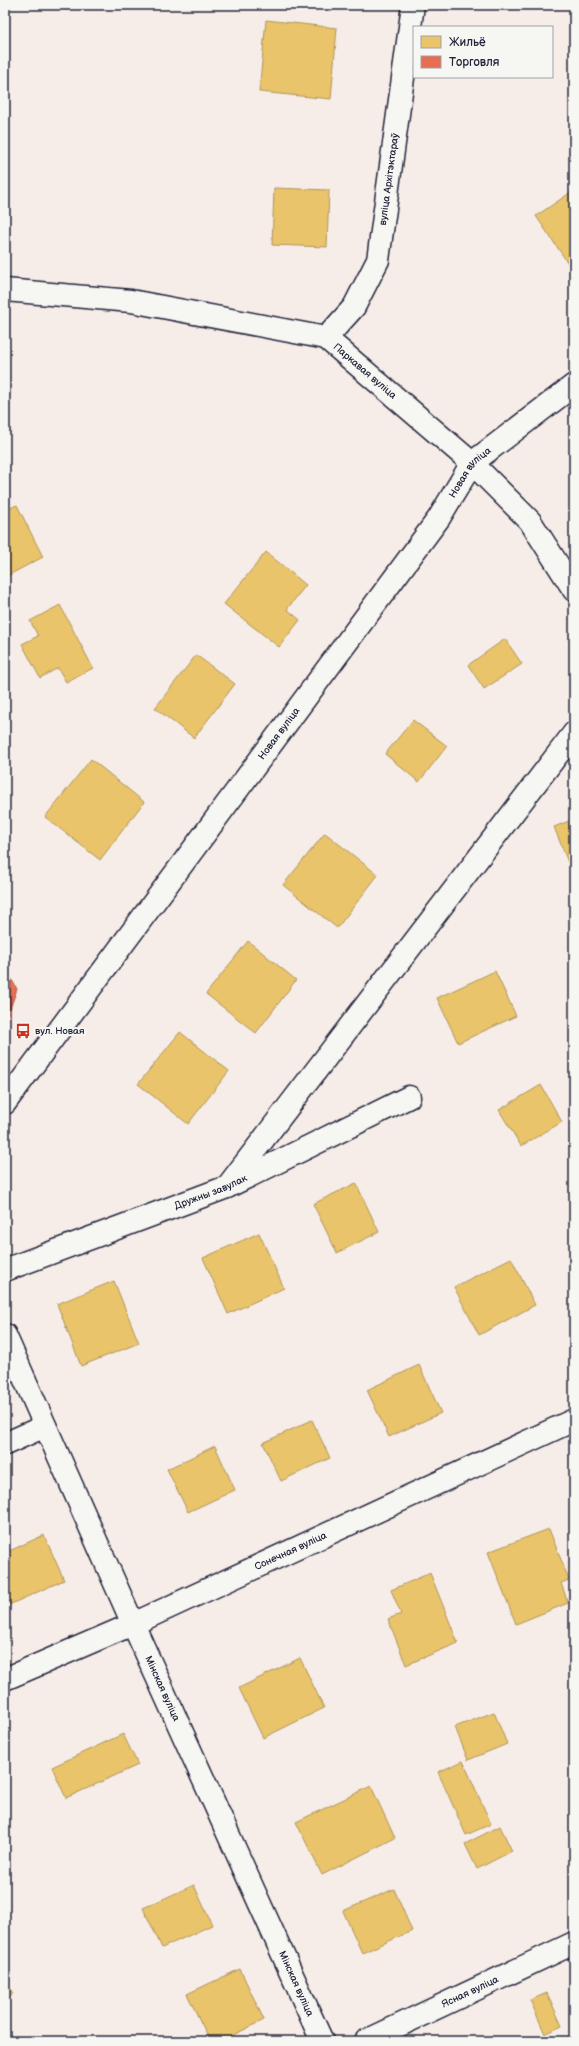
<svg xmlns="http://www.w3.org/2000/svg" width="579" height="2046" viewBox="0 0 579 2046" font-family="'Balsamiq Sans',sans-serif">
	<style>
		.homes { fill: #e9c46a; stroke: #ad935c }
		.shops { fill: #e76f51; stroke: #ac584a }
		.lines { fill: none; stroke-linecap: round; stroke-linejoin: round }
		.minor-casing { stroke: #22223b; stroke-width: 25 }
		.minor { stroke: #f6f6f2; stroke-width: 22 }
		.labels { text-anchor: middle; dominant-baseline: central; stroke-width: 4; stroke-linejoin: round; paint-order: stroke }
		.street-label { font-size: 10px; fill: #22223b; stroke: #f6f6f2 }
		.poi-label { font-size: 10px; fill: #22223b; stroke: #f6f6f2; text-anchor: start }
	</style>
	<rect width="100%" height="100%" fill="#f7ede8"/>
	<filter id="ink" filterUnits="userSpaceOnUse"><feTurbulence type="fractalNoise" baseFrequency=".025" numOctaves="2"/><feDisplacementMap in="SourceGraphic" scale="8" xChannelSelector="R" yChannelSelector="G"/><feConvolveMatrix kernelMatrix="1 2 1 2 8 2 1 2 1" color-interpolation-filters="sRGB"/></filter>
	<g filter="url(#ink)">
		<g class="homes">
			<path d="M266,20L337,28L331,99L259,92Z"/>
			<path d="M274,188L329,190L327,247L272,245Z"/>
			<path d="M574,190V272L536,216Z"/>
			<path d="M17,505L43,557L5,577V510Z"/>
			<path d="M266,552L306,585L287,609L300,620L279,647L224,604Z"/>
			<path d="M60,605L93,668L66,682L58,668L40,678L22,644L38,636L30,621Z"/>
			<path d="M505,639L522,664L484,689L468,665Z"/>
			<path d="M196,655L235,684L194,738L155,708Z"/>
			<path d="M413,720L447,746L419,782L385,754Z"/>
			<path d="M91,759L144,802L100,860L45,817Z"/>
			<path d="M574,819V874L573,875L554,827Z"/>
			<path d="M325,833L378,875L337,928L283,885Z"/>
			<path d="M248,941L296,980L256,1033L206,994Z"/>
			<path d="M495,971L516,1016L458,1043L437,998Z"/>
			<path d="M180,1032L229,1071L188,1124L138,1084Z"/>
			<path d="M541,1085L562,1122L521,1146L499,1110Z"/>
			<path d="M356,1183L379,1232L337,1253L313,1204Z"/>
			<path d="M259,1233L284,1288L228,1314L203,1258Z"/>
			<path d="M511,1258L535,1305L479,1335L454,1287Z"/>
			<path d="M114,1281L139,1343L81,1366L57,1304Z"/>
			<path d="M419,1365L441,1413L389,1437L367,1390Z"/>
			<path d="M312,1420L330,1458L281,1481L263,1443Z"/>
			<path d="M215,1446L235,1490L188,1512L167,1469Z"/>
			<path d="M549,1529L569,1580L561,1583L568,1603L516,1624L488,1552Z"/>
			<path d="M44,1535L64,1580L9,1605L5,1596V1553Z"/>
			<path d="M430,1573L458,1643L406,1665L388,1619L401,1614L391,1590Z"/>
			<path d="M300,1658L324,1708L263,1738L239,1688Z"/>
			<path d="M494,1712L507,1744L468,1760L455,1727Z"/>
			<path d="M123,1734L138,1765L66,1798L52,1767Z"/>
			<path d="M463,1761L491,1824L466,1835L438,1772Z"/>
			<path d="M371,1786L395,1838L322,1875L296,1822Z"/>
			<path d="M500,1826L512,1851L477,1869L465,1844Z"/>
			<path d="M194,1885L212,1925L162,1948L143,1908Z"/>
			<path d="M394,1889L412,1931L362,1953L343,1911Z"/>
			<path d="M240,1969L264,2020L221,2041H210L187,1994Z"/>
			<path d="M5,1978L13,1994L5,1999Z"/>
			<path d="M547,1993L562,2026L545,2034L530,2000Z"/>
		</g>
		<path class="shops" d="M5,968L17,989L5,1023Z"/>
		<g class="lines">
			<defs>
				<g id="minor">
					<path id="s1" d="M5,290L131,301L326,338L472,463L530,521L574,590"/>
					<path id="s2" d="M326,338L354,307L378,260L413,5"/>
					<path id="s3" d="M5,1103L439,518L472,463L574,385"/>
					<path d="M227,1187L574,733"/>
					<path id="s4" d="M5,1270L227,1187L409,1097"/>
					<path id="s5" d="M5,1335L133,1624L322,2041"/>
					<path d="M5,1444L45,1426"/>
					<path id="s6" d="M5,1679L133,1624L574,1420"/>
					<path id="s7" d="M366,2041L574,1943"/>
				</g>
			</defs>
			<use href="#minor" class="minor-casing"/>
			<use href="#minor" class="minor"/>
		</g>
	</g>
	<defs>
		<symbol id="bus-bare" viewBox="-9 -9 18 18"><path d="M-5-6H5V4H4V6H2V4H-2V6H-4V4H-5ZM-3.5-4V0h7V-4ZM-3.5 1.2v1.5H-2V1.2ZM2 1.2v1.5H3.5V1.2Z" fill="#c8321e" stroke="#f6f6f2" stroke-width="2.5" paint-order="stroke"/></symbol>
	</defs>
	<g fill-rule="evenodd">
		<use href="#bus-bare" x="12" y="1020" width="22" height="22"/>
	</g>
	<g class="labels">
		<g class="street-label">
			<text stroke="none"><textPath href="#s2" startOffset="176">вуліца Архітэктараў</textPath></text>
			<text stroke="none"><textPath href="#s1" startOffset="376">Паркавая вуліца</textPath></text>
			<text stroke="none"><textPath href="#s3" startOffset="784">Новая вуліца</textPath></text>
			<text stroke="none"><textPath href="#s3" startOffset="460">Новая вуліца</textPath></text>
			<text stroke="none"><textPath href="#s4" startOffset="220">Дружны завулак</textPath></text>
			<text stroke="none"><textPath href="#s6" startOffset="313">Сонечная вуліца</textPath></text>
			<text stroke="none"><textPath href="#s5" startOffset="387">Мінская вуліца</textPath></text>
			<text stroke="none"><textPath href="#s5" startOffset="711">Мінская вуліца</textPath></text>
			<text stroke="none"><textPath href="#s7" startOffset="115">Ясная вуліца</textPath></text>
		</g>
		<g class="poi-label">
			<text x="35" y="1031">вул. Новая</text>
		</g>
	</g>
	<rect width="579" height="2046" fill="none" stroke="#f6f6f2" stroke-width="20"/>
	<rect x="10" y="10" width="559" height="2026" fill="none" stroke="#22223b" stroke-width="1.5" filter="url(#ink)"/>
	<rect x="413" y="26" width="140" height="52" fill="#f6f6f2" stroke="#a1a1a9"/>
	<rect x="421" y="36" width="20" height="12" fill="#e9c46a" stroke="#a1a1a9"/>
	<text x="449" y="46" font-size="12" fill="#22223b">Жильё</text>
	<rect x="421" y="56" width="20" height="12" fill="#e76f51" stroke="#a1a1a9"/>
	<text x="449" y="66" font-size="12" fill="#22223b">Торговля</text>
</svg>
